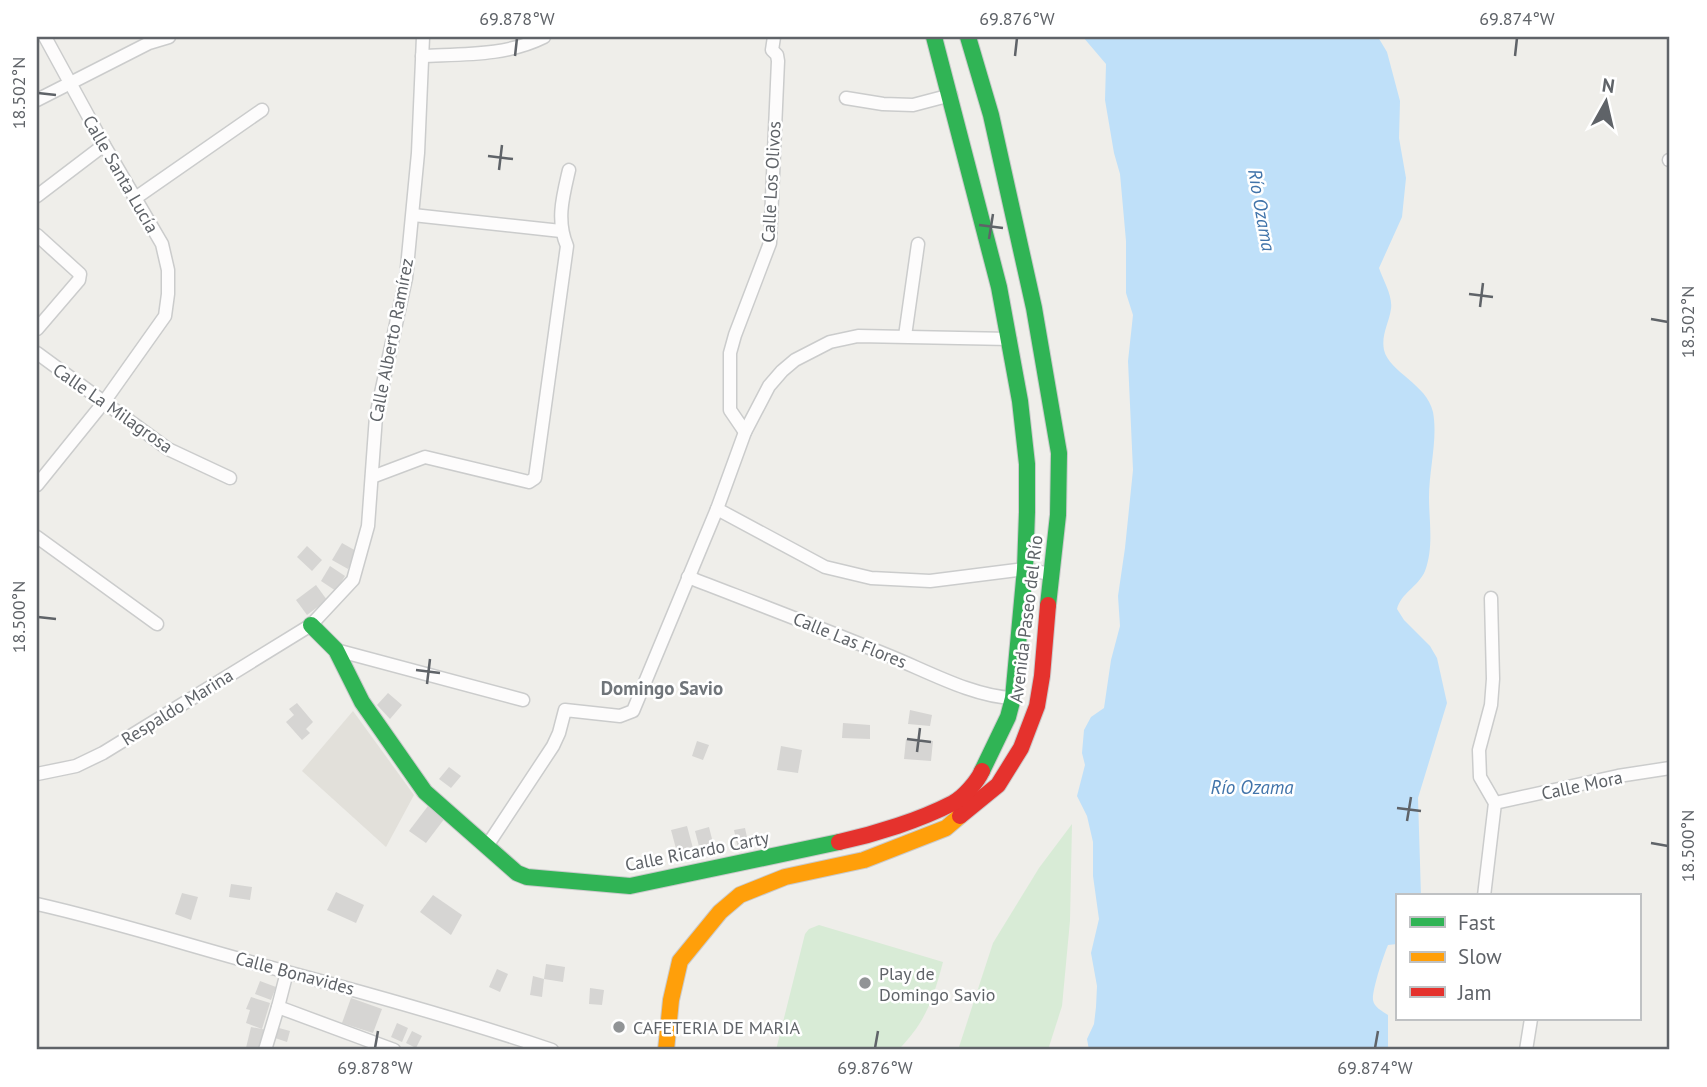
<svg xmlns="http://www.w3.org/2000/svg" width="1707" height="1087" viewBox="0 0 1707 1087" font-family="'PT Sans',sans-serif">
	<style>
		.education { fill: #e2e0da }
		.green { fill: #d8ebd6 }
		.water { fill: #bfe0f9 }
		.building { fill: #d6d5d3 }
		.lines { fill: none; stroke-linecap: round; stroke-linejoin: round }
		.street-casing { stroke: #cbcccc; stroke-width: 15 }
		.fast-casing { stroke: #cacacb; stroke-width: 18 }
		.slow-casing { stroke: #cacacb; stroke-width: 18 }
		.jam-casing { stroke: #cacacb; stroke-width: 18 }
		.street { stroke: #fdfcfc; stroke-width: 12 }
		.fast { stroke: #30b455; stroke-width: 16 }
		.slow { stroke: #ff9f0a; stroke-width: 16 }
		.jam { stroke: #e5322d; stroke-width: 16 }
		.ticks { fill: none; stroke: #5f6368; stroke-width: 2.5 }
		.poi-dot { fill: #919496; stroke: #fff; stroke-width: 2.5 }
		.labels { text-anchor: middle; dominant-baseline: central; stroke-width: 5; stroke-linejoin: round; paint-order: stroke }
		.street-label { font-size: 18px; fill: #5f6368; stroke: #fff }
		.poi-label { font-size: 18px; fill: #5f6368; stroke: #fff; text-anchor: start }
		.water-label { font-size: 19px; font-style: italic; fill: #4174aa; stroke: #fff }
		.neighbourhood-label { font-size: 19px; font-weight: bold; fill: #70757a; stroke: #fff }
		.neatline { fill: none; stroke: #5f6368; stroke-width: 2.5 }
		.ticks-label { font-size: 18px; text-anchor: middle; fill: #5f6368 }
	</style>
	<rect width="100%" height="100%" fill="#efeeea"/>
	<path class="education" d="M353,711L414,795L386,847L302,771Z"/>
	<g class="green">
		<path d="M1072,824L1070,921L1062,1006L1048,1050H958L993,943L1039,868Z"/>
		<path d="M819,925L943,962C933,999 926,1022 898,1050H776L805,934L809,929Z"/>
	</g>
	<path class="water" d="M1083,37H1378L1387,52L1400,101L1399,138L1406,178L1402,217L1379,268C1383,280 1393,296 1391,309C1389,323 1381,335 1384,350C1389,372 1427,384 1433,412C1438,439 1429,470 1429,497C1429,522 1434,547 1425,571C1418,587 1401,593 1397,609L1404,620L1430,646L1437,658L1447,703L1418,798L1421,896H1397V944L1388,945C1384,954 1372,990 1373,1000C1374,1007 1382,1011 1388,1015V1050H1089L1087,1039L1094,1024L1096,1007L1097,986L1091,953L1099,919L1093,876V842L1087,816L1077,796L1085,765L1082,753L1084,730L1091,717L1104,708L1111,660L1120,626L1118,596L1125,548L1133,470L1128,361L1133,315L1126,293V241L1120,174L1114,153L1105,100L1106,64Z"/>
	<g class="building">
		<path d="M342,543L358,552L348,569L332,560Z"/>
		<path d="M307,546L322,560L312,571L297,557Z"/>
		<path d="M330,566L345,576L336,591L321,581Z"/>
		<path d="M316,585L327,600L307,615L296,600Z"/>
		<path d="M388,693L402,705L390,719L377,705Z"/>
		<path d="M297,703L313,722L306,729L310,733L302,740L286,722L294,715L289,709Z"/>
		<path d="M910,710L932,715L930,726L908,724Z"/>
		<path d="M843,723L870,725V739L842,738Z"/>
		<path d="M906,739L933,741L931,761L904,759Z"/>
		<path d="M697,741L709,745L703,760L692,756Z"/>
		<path d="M781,746L802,750L798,773L777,770Z"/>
		<path d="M449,767L461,776L451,788L439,779Z"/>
		<path d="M428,806L445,818L426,843L409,831Z"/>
		<path d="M687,826L694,852L678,856L671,830Z"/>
		<path d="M709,827L715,851L701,854L695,831Z"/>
		<path d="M745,828L748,842L737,845L734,830Z"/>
		<path d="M231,884L252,887L250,900L229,897Z"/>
		<path d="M336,892L364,905L356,923L327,910Z"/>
		<path d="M182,893L198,897L191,920L175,914Z"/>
		<path d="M433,895L462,915L451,935L420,912Z"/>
		<path d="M546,964L565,967L563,982L544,979Z"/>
		<path d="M497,969L508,974L500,992L489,987Z"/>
		<path d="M533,976L544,979L542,997L530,995Z"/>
		<path d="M260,981L276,987L271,1000L255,994Z"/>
		<path d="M590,988L604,990L602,1005L589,1004Z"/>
		<path d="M251,997L270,1003L262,1029L266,1030L261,1050L246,1048L251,1027L262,1029L246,1023L250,1010L246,1009Z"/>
		<path d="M351,998L382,1009L373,1033L342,1023Z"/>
		<path d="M397,1023L408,1028L402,1042L391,1037Z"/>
		<path d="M279,1028L290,1031L287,1042L275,1038Z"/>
		<path d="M412,1031L422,1036L416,1048L406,1043Z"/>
	</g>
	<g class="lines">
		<defs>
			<g id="street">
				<path d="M422,56C464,54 506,56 544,37"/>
				<path d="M846,98L883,104L913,105L951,95"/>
				<path d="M37,100L149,43L169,37"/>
				<path d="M1669,160H1670"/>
				<path d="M37,196L104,145"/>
				<path d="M134,199L262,110"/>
				<path d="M413,215L561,231"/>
				<path d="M37,235L80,274L79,280L37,329"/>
				<path d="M905,336L918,244"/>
				<path d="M37,353L168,449L230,478"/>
				<path d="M745,432L730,410V353L735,335L770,243L778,61L777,55L772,50L774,37"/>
				<path d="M372,477L425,457L529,482L535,478L567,246C556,220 563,196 569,170"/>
				<path d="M37,485L104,402L165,316L168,294V270L162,244L104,145L45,37"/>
				<path d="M717,509L825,567L871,578L930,581L1025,569L1050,574"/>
				<path d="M37,537L157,624"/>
				<path d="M688,577C755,603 821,628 887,655C925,670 973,697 1013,698"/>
				<path d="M336,650L523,700"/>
				<path d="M37,774L76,766L103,753L311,625L353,580L368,526L376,416L406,278L418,153L423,37"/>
				<path d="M1495,803L1618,776L1670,768"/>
				<path d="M487,846L553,746L559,733L565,710L620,716L633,711L717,509L745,432L769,386L782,371L795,360L830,342L858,336L1010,339"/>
				<path d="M1484,896L1495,803L1480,777L1479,750L1491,705L1493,679L1491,598"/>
				<path d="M37,904C121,923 203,950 287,972C377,996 463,1020 552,1050"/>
				<path d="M287,972L278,1007L394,1050"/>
				<path d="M265,1050L278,1007"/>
				<path d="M1526,1050L1531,1019"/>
			</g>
			<g id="fast">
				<path d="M934,37L999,287L1020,401L1027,464V512L1025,569L1013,698L1008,717L982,771"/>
				<path d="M968,37L991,115L1034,308L1059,453L1058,515L1048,605"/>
				<path d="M311,625L336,650L362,702L425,792L517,873L527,877L630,886L839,842"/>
			</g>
			<path id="slow" d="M666,1050L671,1000L680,961L720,912L740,895L785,877L864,860L946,828L960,816"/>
			<g id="jam">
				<path d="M960,816L998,785L1021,748L1037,706L1042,676L1048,605"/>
				<path d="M839,842C876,834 920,820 953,803C964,797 977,782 982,771"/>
			</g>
		</defs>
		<use href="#street" class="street-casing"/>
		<use href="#fast" class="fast-casing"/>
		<use href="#slow" class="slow-casing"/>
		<use href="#jam" class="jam-casing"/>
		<use href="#street" class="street"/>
		<use href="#fast" class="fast"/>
		<use href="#slow" class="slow"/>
		<use href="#jam" class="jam"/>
	</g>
	<path class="ticks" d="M515,56L517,38M1015,56L1017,38M1515,56L1517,38M38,93L56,95M488,156L513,159M499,170L502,145M979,225L1003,228M989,239L993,214M1469,294L1493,297M1480,307L1483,283M1651,319L1668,322M38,617L56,619M416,670L440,673M427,684L430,659M907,739L931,742M917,752L920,728M1397,808L1421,811M1407,821L1411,797M1651,843L1668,846M375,1048L378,1031M875,1048L878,1031M1375,1048L1378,1031"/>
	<g class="poi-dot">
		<circle cx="865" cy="983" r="7"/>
		<circle cx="619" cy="1027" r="7"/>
	</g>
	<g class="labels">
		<g class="street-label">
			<text transform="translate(121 174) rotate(60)">Calle Santa Lucía</text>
			<text transform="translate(771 182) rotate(-87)">Calle Los Olivos</text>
			<text transform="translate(391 340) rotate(-79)">Calle Alberto Ramírez</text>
			<text transform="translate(113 408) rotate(35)">Calle La Milagrosa</text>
			<text transform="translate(1026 619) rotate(-83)">Avenida Paseo del Río</text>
			<text transform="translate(850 640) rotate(22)">Calle Las Flores</text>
			<text transform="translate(177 707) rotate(-32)">Respaldo Marina</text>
			<text transform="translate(1582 785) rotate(-12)">Calle Mora</text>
			<text transform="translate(697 851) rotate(-11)">Calle Ricardo Carty</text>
			<text transform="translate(295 973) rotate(15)">Calle Bonavides</text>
		</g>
		<g class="poi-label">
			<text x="879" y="973">Play de<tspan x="879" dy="21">Domingo Savio</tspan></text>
			<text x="633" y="1027">CAFETERIA DE MARIA</text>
		</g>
		<g class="water-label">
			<text transform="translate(1262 210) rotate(80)">Río Ozama</text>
			<text x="1252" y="787">Río Ozama</text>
		</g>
		<g class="neighbourhood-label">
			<text x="662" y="688">Domingo Savio</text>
		</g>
	</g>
	<rect width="1707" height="1087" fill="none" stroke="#ffffff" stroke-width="77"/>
	<rect x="1396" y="894" width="245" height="126" fill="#ffffff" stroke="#bfc1c3" stroke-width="2"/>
	<rect x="1410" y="917" width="35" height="10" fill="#30b455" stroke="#bfc1c3" stroke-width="2"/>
	<text x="1458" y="930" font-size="21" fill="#5f6368">Fast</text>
	<rect x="1410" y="952" width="35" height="10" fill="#ff9f0a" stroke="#bfc1c3" stroke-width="2"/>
	<text x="1458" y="964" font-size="21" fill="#5f6368">Slow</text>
	<rect x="1410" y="987" width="35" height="10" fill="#e5322d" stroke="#bfc1c3" stroke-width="2"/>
	<text x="1458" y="1000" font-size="21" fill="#5f6368">Jam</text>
	<g transform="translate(1606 102) rotate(8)" stroke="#ffffff" stroke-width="5" paint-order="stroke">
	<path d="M0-5L12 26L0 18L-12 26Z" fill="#5f6368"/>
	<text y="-10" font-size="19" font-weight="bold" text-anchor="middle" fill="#5f6368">N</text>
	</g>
	<rect x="38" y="38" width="1630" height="1010" class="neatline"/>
	<g class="ticks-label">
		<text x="517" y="25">69.878°W</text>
		<text x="1017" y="25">69.876°W</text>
		<text x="1517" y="25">69.874°W</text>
		<text transform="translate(19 93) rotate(-90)" y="6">18.502°N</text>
		<text transform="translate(1688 322) rotate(-90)" y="6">18.502°N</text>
		<text transform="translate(19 617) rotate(-90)" y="6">18.500°N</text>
		<text transform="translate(1688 846) rotate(-90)" y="6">18.500°N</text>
		<text x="375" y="1074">69.878°W</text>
		<text x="875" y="1074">69.876°W</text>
		<text x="1375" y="1074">69.874°W</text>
	</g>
</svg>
